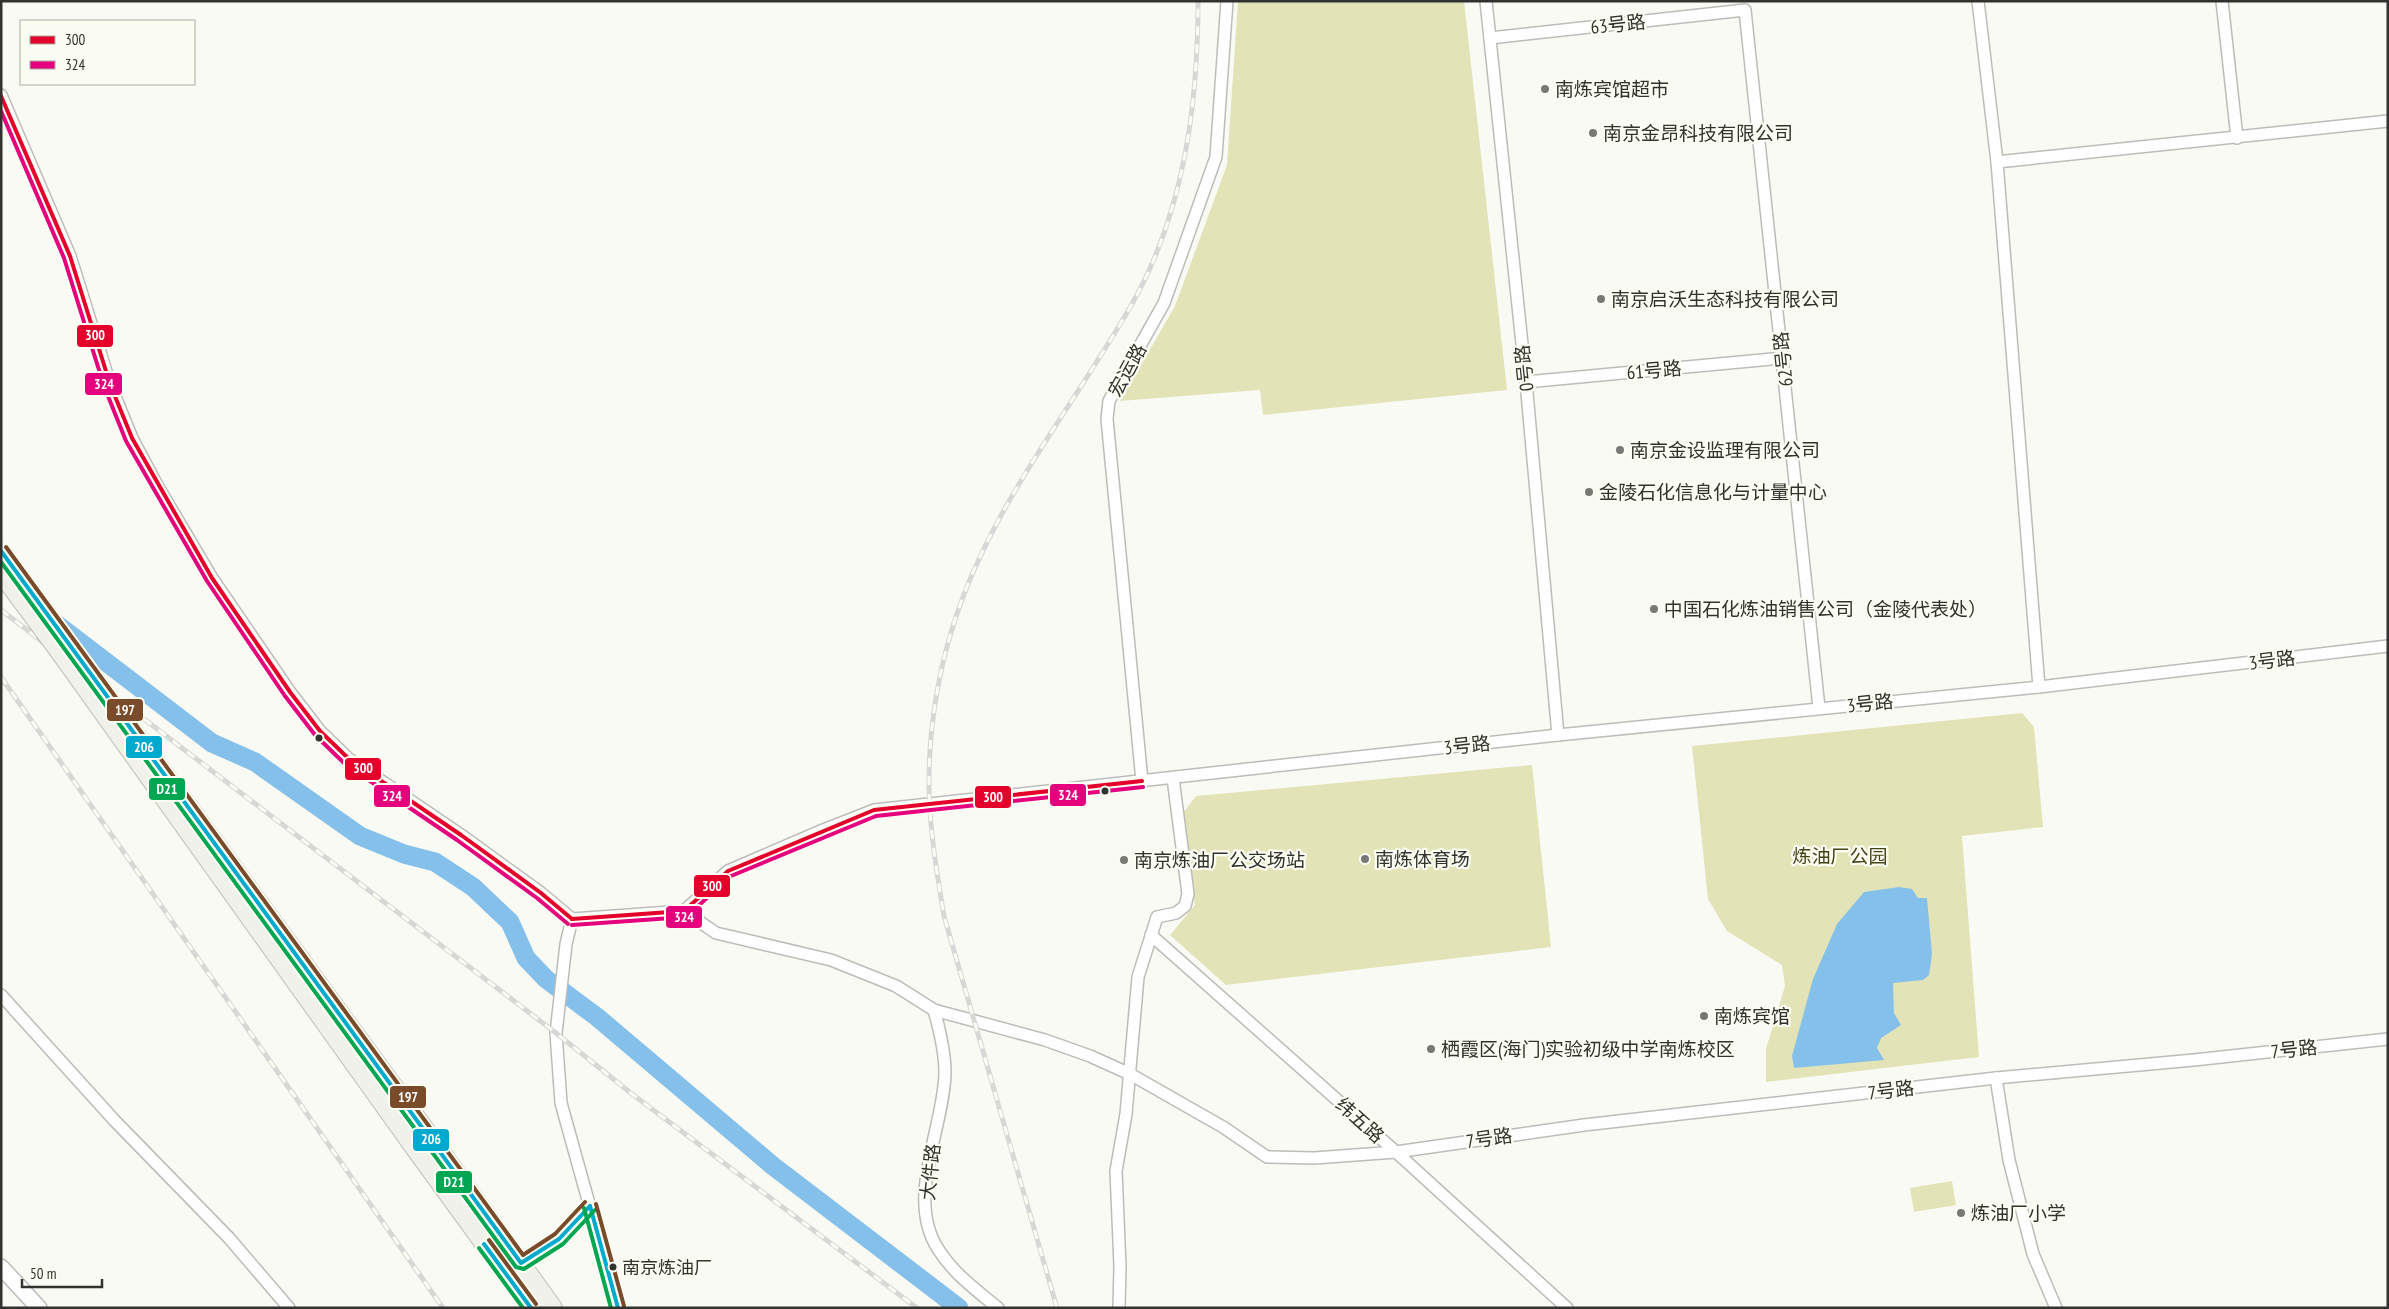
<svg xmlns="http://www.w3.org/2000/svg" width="2389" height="1309" viewBox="0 0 2389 1309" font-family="'PT Sans Narrow','Noto Sans SC',sans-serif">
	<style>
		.green { fill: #e3e3b8 }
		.water { fill: #85c0ea }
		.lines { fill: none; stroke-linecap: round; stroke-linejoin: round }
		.river { stroke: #85c0ea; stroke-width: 19 }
		.street-casing { stroke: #bcbcb8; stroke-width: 14 }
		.secondary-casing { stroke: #bcbcb8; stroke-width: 18 }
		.primary-casing { stroke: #bfbfb3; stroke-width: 20 }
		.street { stroke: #fefefe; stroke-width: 11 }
		.secondary { stroke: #fefefe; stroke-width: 15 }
		.primary { stroke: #f1f1ec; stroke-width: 18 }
		.rail-casing { stroke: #d7d7d6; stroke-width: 5 }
		.rail { stroke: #fcfdf2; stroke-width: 3; stroke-dasharray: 9; stroke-linecap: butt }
		.primary-bridge-casing { stroke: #bfbfb3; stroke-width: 20; stroke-linecap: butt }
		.primary-bridge { stroke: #f1f1ec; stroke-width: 18 }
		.bus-1-casing { stroke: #fcfdf2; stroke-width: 8 }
		.bus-2-casing { stroke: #fcfdf2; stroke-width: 8 }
		.bus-3-casing { stroke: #fcfdf2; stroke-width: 8 }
		.bus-4-casing { stroke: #fcfdf2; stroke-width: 8 }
		.bus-5-casing { stroke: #fcfdf2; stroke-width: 8 }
		.bus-1 { stroke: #e4002b; stroke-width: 4 }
		.bus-2 { stroke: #e5007d; stroke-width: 4 }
		.bus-3 { stroke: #00a9ce; stroke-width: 4 }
		.bus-4 { stroke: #00a651; stroke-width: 4 }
		.bus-5 { stroke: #7a4b2a; stroke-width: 4 }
		.poi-dot { fill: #787874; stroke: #fcfdf2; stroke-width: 2 }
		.bus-dot { fill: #32322e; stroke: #fcfdf2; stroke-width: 2 }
		.labels { text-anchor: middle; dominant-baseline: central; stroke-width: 4.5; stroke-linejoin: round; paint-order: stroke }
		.bus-label { font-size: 18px; fill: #32322e; stroke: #fcfdf2; text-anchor: start }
		.street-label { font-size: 19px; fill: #32322e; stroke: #fcfdf2 }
		.poi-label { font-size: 19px; fill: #32322e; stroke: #fcfdf2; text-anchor: start }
		.park-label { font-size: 19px; fill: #44441a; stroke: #fcfdf2 }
		.line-badge { stroke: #fcfdf2; stroke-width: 2 }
		.badge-label { font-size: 14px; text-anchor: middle; font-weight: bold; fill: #fff }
	</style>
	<rect width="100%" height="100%" fill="#fafaf5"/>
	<g class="green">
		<path d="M1238,1H1464L1507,390L1263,415L1260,390L1120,401L1175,306L1227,165Z"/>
		<path d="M2022,713L2034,727L2043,827L1962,836L1979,1057L1766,1082V1049L1785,986L1782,965L1727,931L1708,899L1692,746Z"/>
		<path d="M1532,765L1551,947L1226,985L1170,935L1195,905L1183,813L1196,796Z"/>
		<path d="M1952,1181L1956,1205L1914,1212L1910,1188Z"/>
	</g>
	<path class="water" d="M1899,887L1912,889L1918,898H1927L1932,954L1929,975L1923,980L1893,983L1894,1013L1901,1025L1881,1038L1877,1048L1884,1060L1794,1068L1792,1056L1813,979L1837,924L1864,892Z"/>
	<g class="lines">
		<path class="river" d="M55,623L212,743L255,762L360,836L404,854L435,862L473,887L510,922L526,958L546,979L597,1017L773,1166L959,1308"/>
		<defs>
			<g id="street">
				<path d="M1486,1L1526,382L1558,735"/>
				<path d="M1978,1L1997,162L2039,687"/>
				<path d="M2222,1L2237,138"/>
				<path d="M1490,38L1745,10L1819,708"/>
				<path d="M1,95L70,256L110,384L132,438L157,485L212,578L290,692L320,731L349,759L461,835L541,893L572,919"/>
				<path d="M1997,162L2388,121"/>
				<path d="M1526,382L1782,358"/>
				<path d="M1142,781L1107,419L1109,401L1164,303L1216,157L1227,1"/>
				<path d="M684,911L716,933L831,960L896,986L934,1010L1045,1040L1090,1056L1130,1074L1223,1127L1267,1157L1314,1158L1396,1152L1584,1125L1996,1078L2194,1060L2388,1039"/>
				<path d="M572,919L684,911L728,871L823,830L874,810L1558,735L2039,687L2388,646"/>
				<path d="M572,919L566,944L556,1033L561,1103L618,1308"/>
				<path d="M1151,935L1396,1152L1567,1308"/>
				<path d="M1,995L114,1120L229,1238L289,1308"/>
				<path d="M934,1010C940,1031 945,1051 945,1073C944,1128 905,1198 938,1249C953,1273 976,1290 998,1308"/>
				<path d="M1996,1078L2009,1160L2033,1254L2056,1308"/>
				<path d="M507,1275L521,1263L559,1239L590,1206"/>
				<path d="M1119,1308L1120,1266L1116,1171L1126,1114L1138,977L1157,917L1176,913L1185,906L1188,894L1173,778"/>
			</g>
			<path id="secondary" d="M1,1267L39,1308"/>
			<g id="primary">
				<path d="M426,1131L553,1308"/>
				<path d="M411,1143L531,1308"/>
			</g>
		</defs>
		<use href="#street" class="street-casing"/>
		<use href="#secondary" class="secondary-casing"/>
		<use href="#primary" class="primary-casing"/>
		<use href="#street" class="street"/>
		<use href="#secondary" class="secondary"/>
		<use href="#primary" class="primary"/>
		<defs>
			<g id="rail">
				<path d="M1,610L556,1033L632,1094L917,1308"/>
				<path d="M1,677L443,1308"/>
				<path d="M1057,1308L944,916C937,874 930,832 929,790C928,726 940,657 963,597C1003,491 1076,402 1132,304C1184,212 1198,105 1198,1"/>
			</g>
		</defs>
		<use href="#rail" class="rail-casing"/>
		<use href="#rail" class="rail"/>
		<defs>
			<g id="primary-bridge">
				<path d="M1,551L426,1131"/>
				<path d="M1,573L59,651L411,1143"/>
			</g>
		</defs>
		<use href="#primary-bridge" class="primary-bridge-casing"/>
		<use href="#primary-bridge" class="primary-bridge"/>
		<defs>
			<g id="bus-1">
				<path d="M1,96L70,256L110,384L132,438L212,578L290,692L320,731L349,759L461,835L541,893L572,919"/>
				<path d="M572,919L684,911L728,871L874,810L1142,781"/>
			</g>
			<g id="bus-2">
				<path d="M1,111L64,258L104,386L126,441L207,581L285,696L315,735L345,764L457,840L537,898L568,924"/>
				<path d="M572,925L686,917L731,876L876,816L1143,787"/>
			</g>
			<g id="bus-3">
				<path d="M1,551L521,1263L559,1239L590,1206"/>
				<path d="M590,1206L618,1308"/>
				<path d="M484,1244L531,1308"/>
			</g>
			<g id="bus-4">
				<path d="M1,562L516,1267L524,1269L563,1244L595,1210"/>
				<path d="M584,1208L611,1308"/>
				<path d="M479,1248L523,1308"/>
			</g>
			<g id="bus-5">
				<path d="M6,547L523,1255L555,1234L585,1202"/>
				<path d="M596,1204L624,1306"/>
				<path d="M489,1240L536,1304"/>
			</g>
		</defs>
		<use href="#bus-1" class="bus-1-casing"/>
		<use href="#bus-2" class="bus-2-casing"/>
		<use href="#bus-3" class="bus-3-casing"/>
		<use href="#bus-4" class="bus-4-casing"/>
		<use href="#bus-5" class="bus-5-casing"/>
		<use href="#bus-1" class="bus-1"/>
		<use href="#bus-2" class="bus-2"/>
		<use href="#bus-3" class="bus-3"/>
		<use href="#bus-4" class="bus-4"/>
		<use href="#bus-5" class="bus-5"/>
	</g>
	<g class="poi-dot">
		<circle cx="1545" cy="89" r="5"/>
		<circle cx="1593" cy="133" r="5"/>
		<circle cx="1601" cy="299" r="5"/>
		<circle cx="1620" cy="450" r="5"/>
		<circle cx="1589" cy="492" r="5"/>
		<circle cx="1654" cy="609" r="5"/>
		<circle cx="1365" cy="859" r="5"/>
		<circle cx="1124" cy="860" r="5"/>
		<circle cx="1704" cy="1016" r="5"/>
		<circle cx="1431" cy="1049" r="5"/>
		<circle cx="1961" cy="1213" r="5"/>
	</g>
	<g class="bus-dot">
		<circle cx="319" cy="738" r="4.5"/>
		<circle cx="1105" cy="791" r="4.5"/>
		<circle cx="613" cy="1267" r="4.5"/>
	</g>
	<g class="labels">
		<g class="bus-label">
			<text x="622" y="1267">南京炼油厂</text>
		</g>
		<g class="street-label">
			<text transform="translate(1618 24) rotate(-6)">63号路</text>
			<text transform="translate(1783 359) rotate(-96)">62号路</text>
			<text transform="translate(1524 368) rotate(-96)">0号路</text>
			<text transform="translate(1127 370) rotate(-61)">宏运路</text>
			<text transform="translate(1654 370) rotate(-5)">61号路</text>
			<text transform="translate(2272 660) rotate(-7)">3号路</text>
			<text transform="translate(1870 703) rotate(-6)">3号路</text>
			<text transform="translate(1467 745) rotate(-6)">3号路</text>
			<text transform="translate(2294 1049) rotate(-6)">7号路</text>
			<text transform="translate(1891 1090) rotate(-7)">7号路</text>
			<text transform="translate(1360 1120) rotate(42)">纬五路</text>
			<text transform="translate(1489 1138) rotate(-8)">7号路</text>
			<text transform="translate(930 1172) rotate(-84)">大件路</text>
		</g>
		<g class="poi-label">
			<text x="1555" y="89">南炼宾馆超市</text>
			<text x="1603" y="133">南京金昂科技有限公司</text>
			<text x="1611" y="299">南京启沃生态科技有限公司</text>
			<text x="1630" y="450">南京金设监理有限公司</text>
			<text x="1599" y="492">金陵石化信息化与计量中心</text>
			<text x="1664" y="609">中国石化炼油销售公司（金陵代表处）</text>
			<text x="1375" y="859">南炼体育场</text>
			<text x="1134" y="860">南京炼油厂公交场站</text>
			<text x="1714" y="1016">南炼宾馆</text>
			<text x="1441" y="1049">栖霞区(海门)实验初级中学南炼校区</text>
			<text x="1971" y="1213">炼油厂小学</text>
		</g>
		<g class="park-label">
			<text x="1840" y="856">炼油厂公园</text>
		</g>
	</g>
	<g class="line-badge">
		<rect x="76" y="324" width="38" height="24" rx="5" fill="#e4002b"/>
		<rect x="84" y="372" width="39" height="24" rx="5" fill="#e5007d"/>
		<rect x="106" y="698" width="38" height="24" rx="5" fill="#7a4b2a"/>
		<rect x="125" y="735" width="38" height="24" rx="5" fill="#00a9ce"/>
		<rect x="344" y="757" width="38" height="24" rx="5" fill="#e4002b"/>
		<rect x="148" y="777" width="38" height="24" rx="5" fill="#00a651"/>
		<rect x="1049" y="783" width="38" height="24" rx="5" fill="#e5007d"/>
		<rect x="373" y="784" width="38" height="24" rx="5" fill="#e5007d"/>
		<rect x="974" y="785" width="38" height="24" rx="5" fill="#e4002b"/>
		<rect x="693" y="874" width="38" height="24" rx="5" fill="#e4002b"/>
		<rect x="665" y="905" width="38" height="24" rx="5" fill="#e5007d"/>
		<rect x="389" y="1085" width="38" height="24" rx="5" fill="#7a4b2a"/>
		<rect x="412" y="1128" width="38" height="24" rx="5" fill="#00a9ce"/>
		<rect x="435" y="1170" width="38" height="24" rx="5" fill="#00a651"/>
	</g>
	<g class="badge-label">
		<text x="95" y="340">300</text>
		<text x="104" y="389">324</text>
		<text x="125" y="715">197</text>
		<text x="144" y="752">206</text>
		<text x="363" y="773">300</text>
		<text x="167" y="794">D21</text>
		<text x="1068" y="800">324</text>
		<text x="392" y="801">324</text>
		<text x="993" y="802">300</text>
		<text x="712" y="891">300</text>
		<text x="684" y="922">324</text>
		<text x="408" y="1102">197</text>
		<text x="431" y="1144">206</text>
		<text x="454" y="1187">D21</text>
	</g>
	<rect width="2389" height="1309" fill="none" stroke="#32322e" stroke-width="5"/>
	<rect x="20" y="20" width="175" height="65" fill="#fcfdf2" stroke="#abaca4"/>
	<rect x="30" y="36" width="25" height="8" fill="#e4002b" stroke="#abaca4"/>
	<text x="65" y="45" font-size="15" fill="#32322e">300</text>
	<rect x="30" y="61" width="25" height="8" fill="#e5007d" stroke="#abaca4"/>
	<text x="65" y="70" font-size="15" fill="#32322e">324</text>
	<path d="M22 1279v8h80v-8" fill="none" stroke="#32322e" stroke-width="2.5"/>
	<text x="30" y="1279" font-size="15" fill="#32322e" stroke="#fcfdf2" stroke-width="4" paint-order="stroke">50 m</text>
</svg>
